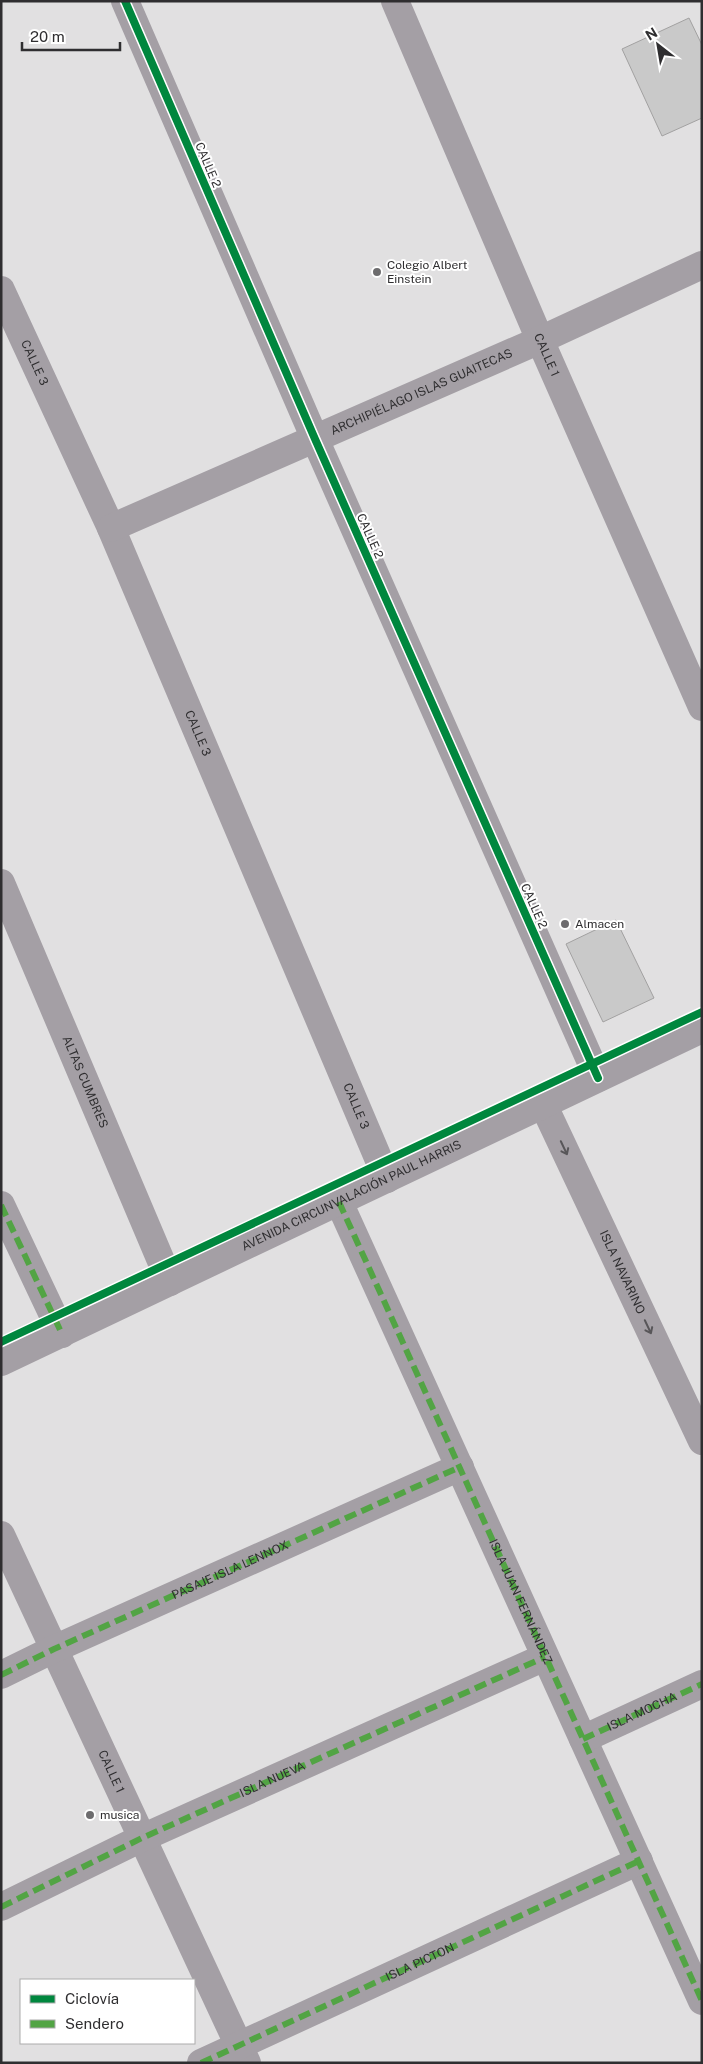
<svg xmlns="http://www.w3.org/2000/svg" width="703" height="2064" viewBox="0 0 703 2064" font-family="'Public Sans',sans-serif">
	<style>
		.building { fill: #c9c9c9; stroke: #a2a1a1 }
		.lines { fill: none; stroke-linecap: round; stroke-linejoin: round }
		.street { stroke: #a49fa5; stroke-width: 28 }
		.secondary { stroke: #a49fa5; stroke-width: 28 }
		.quiet { stroke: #52a444; stroke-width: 6; stroke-dasharray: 12 6; stroke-linecap: butt }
		.cycleway-casing { stroke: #fff; stroke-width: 11 }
		.cycleway { stroke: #00873e; stroke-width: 8 }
		.oneway { stroke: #585659 }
		.poi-dot { fill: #6d6c6e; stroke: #fff; stroke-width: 2 }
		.labels { text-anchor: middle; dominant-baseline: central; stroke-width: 4; stroke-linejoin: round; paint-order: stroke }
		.street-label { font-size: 12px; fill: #2f2e30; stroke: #fff }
		.poi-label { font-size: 12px; fill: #2f2e30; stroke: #fff; text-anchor: start }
	</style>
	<rect width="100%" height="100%" fill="#e1e0e1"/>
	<g class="building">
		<path d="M689,18L702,45V118L662,136L622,49Z"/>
		<path d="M616,920L654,998L603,1022L566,944Z"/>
	</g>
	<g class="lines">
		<g class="street">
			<path d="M125,1L315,439L598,1078"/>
			<path id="s1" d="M395,1L540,340L702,707"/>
			<path id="s2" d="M1,290L111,528L387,1179"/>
			<path id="s3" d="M111,528L540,340L702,265"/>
			<path id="s4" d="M1,883L170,1282"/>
			<path id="s5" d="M543,1104L702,1441"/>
			<path id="s6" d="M339,1202L702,2001"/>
			<path d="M1,1205L62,1334"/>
			<path id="s7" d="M1,1535L247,2063"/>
			<path d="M1,1675L54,1649L460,1467"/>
			<path id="s8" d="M583,1739L702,1684"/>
			<path d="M1,1907L142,1838L545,1657"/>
			<path id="s9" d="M201,2063L639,1861"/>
		</g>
		<path class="secondary" id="s10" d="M1,1362L702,1029"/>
		<g class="quiet">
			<path d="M1,884H2"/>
			<path d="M339,1202L702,2001"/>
			<path d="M1,1205L62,1334"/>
			<path id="s11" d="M1,1675L54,1649L460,1467"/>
			<path d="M583,1739L702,1684"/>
			<path id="s12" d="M1,1907L142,1838L545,1657"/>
			<path d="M201,2063L639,1861"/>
		</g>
		<defs>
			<g id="cycleway">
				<path d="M125,1L315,439L598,1078"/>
				<path d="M1,1342L702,1012"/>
			</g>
		</defs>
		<use href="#cycleway" class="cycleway-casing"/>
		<use href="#cycleway" class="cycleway"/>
	</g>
	<defs><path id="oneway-shaft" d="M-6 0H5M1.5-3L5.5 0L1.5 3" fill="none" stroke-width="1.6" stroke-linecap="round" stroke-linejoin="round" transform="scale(1.25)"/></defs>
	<g class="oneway">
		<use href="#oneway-shaft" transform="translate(564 1148) rotate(65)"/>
		<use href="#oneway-shaft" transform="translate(648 1327) rotate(65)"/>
	</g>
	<g class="poi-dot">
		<circle cx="377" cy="272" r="5"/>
		<circle cx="565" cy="924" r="5"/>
		<circle cx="90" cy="1815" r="5"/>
	</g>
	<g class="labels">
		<g class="street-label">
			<text transform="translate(208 165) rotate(67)">CALLE 2</text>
			<text stroke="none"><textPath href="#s1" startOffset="385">CALLE 1</textPath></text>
			<text stroke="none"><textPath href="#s2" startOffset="80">CALLE 3</textPath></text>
			<text stroke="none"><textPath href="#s3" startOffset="339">ARCHIPIÉLAGO ISLAS GUAITECAS</textPath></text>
			<text transform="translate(370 536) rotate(66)">CALLE 2</text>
			<text stroke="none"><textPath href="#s2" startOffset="485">CALLE 3</textPath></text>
			<text transform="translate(534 906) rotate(66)">CALLE 2</text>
			<text stroke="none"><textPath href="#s4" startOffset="216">ALTAS CUMBRES</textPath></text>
			<text stroke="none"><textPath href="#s2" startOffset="890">CALLE 3</textPath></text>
			<text stroke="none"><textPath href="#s10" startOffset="388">AVENIDA CIRCUNVALACIÓN PAUL HARRIS</textPath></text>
			<text stroke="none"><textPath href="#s5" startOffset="186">ISLA NAVARINO</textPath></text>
			<text stroke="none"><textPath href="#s11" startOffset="252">PASAJE ISLA LENNOX</textPath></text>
			<text stroke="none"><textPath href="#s6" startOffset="439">ISLA JUAN FERNÁNDEZ</textPath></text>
			<text stroke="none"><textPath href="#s8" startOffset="65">ISLA MOCHA</textPath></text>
			<text stroke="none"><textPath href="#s7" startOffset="261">CALLE 1</textPath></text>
			<text stroke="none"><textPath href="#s12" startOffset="300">ISLA NUEVA</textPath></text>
			<text stroke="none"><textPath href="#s9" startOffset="241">ISLA PICTON</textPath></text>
		</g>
		<g class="poi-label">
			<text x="387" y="265">Colegio Albert<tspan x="387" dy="14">Einstein</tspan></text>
			<text x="575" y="924">Almacen</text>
			<text x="100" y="1815">musica</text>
		</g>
	</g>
	<rect width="703" height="2064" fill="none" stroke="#2f2e30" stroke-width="5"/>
	<rect x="20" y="1979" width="175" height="65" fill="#ffffff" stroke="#acabac"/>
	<rect x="30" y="1995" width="25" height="8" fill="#00873e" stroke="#acabac"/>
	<text x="65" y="2004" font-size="15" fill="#2f2e30">Ciclovía</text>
	<rect x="30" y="2020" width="25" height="8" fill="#52a444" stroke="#acabac"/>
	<text x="65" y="2029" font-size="15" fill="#2f2e30">Sendero</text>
	<g transform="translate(658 45) rotate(329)" stroke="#ffffff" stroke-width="4" paint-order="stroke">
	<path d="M0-4L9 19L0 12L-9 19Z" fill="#2f2e30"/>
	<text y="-8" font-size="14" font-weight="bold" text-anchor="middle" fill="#2f2e30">N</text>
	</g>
	<path d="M22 42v8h98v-8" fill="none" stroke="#2f2e30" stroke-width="2.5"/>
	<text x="30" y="42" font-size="15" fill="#2f2e30" stroke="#ffffff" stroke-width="4" paint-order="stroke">20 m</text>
</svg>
